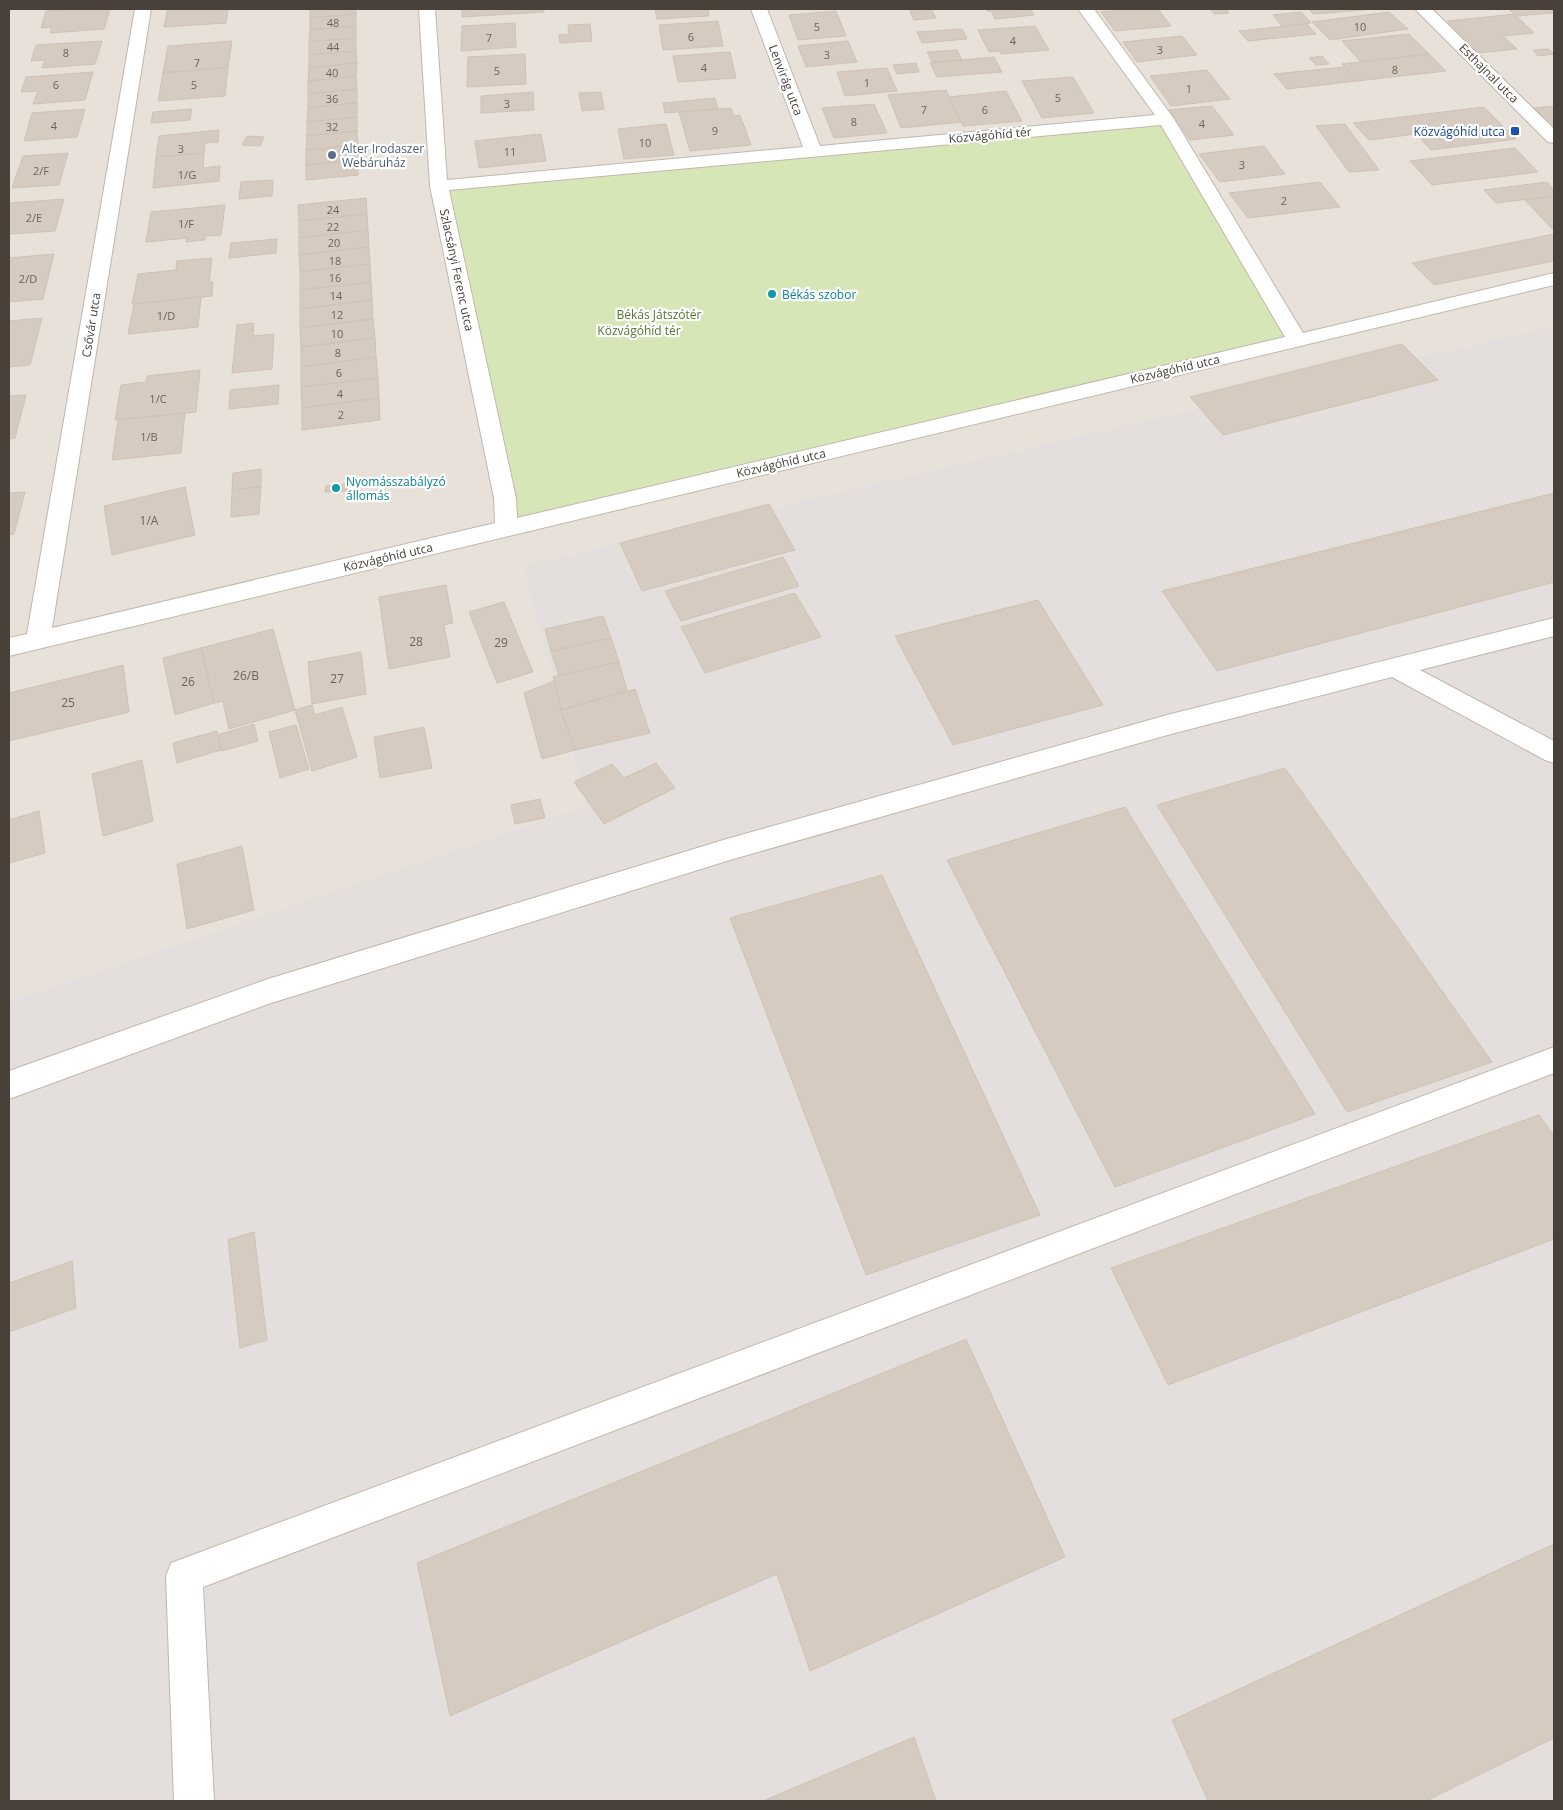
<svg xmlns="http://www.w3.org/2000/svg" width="1563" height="1810" viewBox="0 0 1563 1810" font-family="'Open Sans',sans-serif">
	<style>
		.residential { fill: #e8e1d9 }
		.industrial { fill: #e4dfdc }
		.green { fill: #d7e6b6 }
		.building { fill: #d6cbc1; stroke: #d0c1b4 }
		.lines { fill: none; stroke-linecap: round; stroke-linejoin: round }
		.minor-casing { stroke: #c0b7ad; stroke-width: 2 }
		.minor { fill: #fff; fill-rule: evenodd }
		.transit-dot { fill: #1a4fb4; stroke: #fff; stroke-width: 2 }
		.service-dot { fill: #5c6f8a; stroke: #fff; stroke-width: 2 }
		.culture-dot { fill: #0f9aa8; stroke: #fff; stroke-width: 2 }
		.labels { text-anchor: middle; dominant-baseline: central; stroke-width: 4.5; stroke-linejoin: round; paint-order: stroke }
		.far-number-label { font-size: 11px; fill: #6c635b }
		.far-street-label { font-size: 12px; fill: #484039; stroke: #fff }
		.far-transit-label { font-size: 12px; fill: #164399; stroke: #fff; text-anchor: end }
		.far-service-label { font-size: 12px; fill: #4e5e75; stroke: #fff; text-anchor: start }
		.far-culture-label { font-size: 12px; fill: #0d838f; stroke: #fff; text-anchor: start }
		.far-park-label { font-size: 12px; fill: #54782e; stroke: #fff }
		.number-label { font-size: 12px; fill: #6c635b }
	</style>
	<rect width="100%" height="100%" fill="#f4f0eb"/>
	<path class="residential" d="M9,9H1554V325L522,565L586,805L9,1001Z"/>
	<path class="industrial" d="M1554,325V1801H9V1001L586,805L522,565Z"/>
	<path class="green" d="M1166,119L1297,340L507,529L439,186Z"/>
	<g class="building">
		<path d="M86,9H110L104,29L50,33L52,27L41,28L46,11Z"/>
		<path d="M168,9H228L226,23L164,27Z"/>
		<path d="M310,9H356V14L310,18Z"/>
		<path d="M462,9H544V12L462,17Z"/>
		<path d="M655,9H708L709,16L657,19Z"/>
		<path d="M909,9H931L936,18L914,20Z"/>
		<path d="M986,9H1031L1034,15L995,19L991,11L988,12Z"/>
		<path d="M1137,9H1158L1171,26L1115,31L1101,12Z"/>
		<path d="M1210,9H1226L1229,13L1214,14Z"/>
		<path d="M1309,9H1365L1366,10L1313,14Z"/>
		<path d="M1509,9H1554V13L1516,16Z"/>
		<path d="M836,11L846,36L798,40L789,15Z"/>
		<path d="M1301,12L1311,23L1282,26L1273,15Z"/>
		<path d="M1389,12L1408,29L1330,40L1312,22Z"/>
		<path d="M356,14V26L310,30V18Z"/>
		<path d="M1515,14L1534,33L1503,36L1517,49L1478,53L1447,21Z"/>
		<path d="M718,21L723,46L663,50L659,25Z"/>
		<path d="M515,23L516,47L461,51L462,26Z"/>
		<path d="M590,24L592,41L560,43L559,35L569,34L568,25Z"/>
		<path d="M1307,24L1316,34L1248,41L1239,31Z"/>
		<path d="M356,26V38L309,42L310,30Z"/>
		<path d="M1035,26L1049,50L1001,54L1000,51L989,52L978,30Z"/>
		<path d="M962,29L967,39L922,43L917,32Z"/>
		<path d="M1409,34L1429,54L1361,62L1342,41Z"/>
		<path d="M1182,36L1197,55L1137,62L1123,42Z"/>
		<path d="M356,38V51L309,55V42Z"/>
		<path d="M102,41L95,64L42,68L45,60L31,61L36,45Z"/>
		<path d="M232,41L228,67L163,73L168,46Z"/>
		<path d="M848,41L857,62L806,67L798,46Z"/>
		<path d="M1549,49L1554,54L1538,56L1533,50Z"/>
		<path d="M957,50L962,60L932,62L927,52Z"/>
		<path d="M356,51L357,63L309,68V55Z"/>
		<path d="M730,52L736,78L678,82L673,56Z"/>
		<path d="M525,54L526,84L467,87L468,57Z"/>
		<path d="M1429,54L1446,71L1357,81L1342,64Z"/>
		<path d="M1322,56L1329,64L1316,65L1309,58Z"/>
		<path d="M994,57L1002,72L937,77L930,63Z"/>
		<path d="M357,63L356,76L308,81L309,68Z"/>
		<path d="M916,63L919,72L897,74L893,65Z"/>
		<path d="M228,67L225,96L158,101L163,73Z"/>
		<path d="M1345,67L1357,81L1287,89L1274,74Z"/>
		<path d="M887,68L897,91L845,96L837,72Z"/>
		<path d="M1207,70L1230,99L1171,106L1150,76Z"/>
		<path d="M93,72L85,100L33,104L38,91L21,92L26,77Z"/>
		<path d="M356,76L357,89L308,94V81Z"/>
		<path d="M1073,77L1094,113L1042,118L1022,81Z"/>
		<path d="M357,89V103L308,108V94Z"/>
		<path d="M946,90L961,122L901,128L888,95Z"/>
		<path d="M1006,91L1022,121L963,126L949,97Z"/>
		<path d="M533,92L534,110L481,113V96Z"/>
		<path d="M601,92L604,109L582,111L579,93Z"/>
		<path d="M715,98L718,109L665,113L663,103Z"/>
		<path d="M357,103V117L307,122L308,108Z"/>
		<path d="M874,104L887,133L834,138L822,108Z"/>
		<path d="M1212,106L1234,135L1190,140L1169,110Z"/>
		<path d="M1554,106V127H1551L1534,108Z"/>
		<path d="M1484,107L1516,139L1431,150L1416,134L1369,140L1353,123Z"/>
		<path d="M731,108L734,116L740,115L751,145L690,151L679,112Z"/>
		<path d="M85,109L77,137L24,141L32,113Z"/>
		<path d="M192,109L190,120L151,123L153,112Z"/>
		<path d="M357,117V131L307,136V122Z"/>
		<path d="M666,124L674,155L624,159L618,129Z"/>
		<path d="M1345,124L1379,170L1349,172L1316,126Z"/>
		<path d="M219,130L218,142L205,143L204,153L156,157L159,136Z"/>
		<path d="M357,131L358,145L306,150L307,136Z"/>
		<path d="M541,134L546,161L479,168L475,141Z"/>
		<path d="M247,136L264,137L260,146L242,145Z"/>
		<path d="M358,145V160L306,165V150Z"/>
		<path d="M1264,146L1285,174L1220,182L1199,154Z"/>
		<path d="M1515,148L1538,172L1432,185L1410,161Z"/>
		<path d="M68,153L59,185L12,188L23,156Z"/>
		<path d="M204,153L203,168L220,166L219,181L153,188L156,157Z"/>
		<path d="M358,160V175L306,180V165Z"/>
		<path d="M273,180L272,196L239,199L241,182Z"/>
		<path d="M1320,182L1340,207L1248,218L1229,193Z"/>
		<path d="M1547,182L1554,190V196L1496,203L1484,190Z"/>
		<path d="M1554,196V231L1525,200Z"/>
		<path d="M366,198L367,214L299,221L298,205Z"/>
		<path d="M64,199L55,231L9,234V203Z"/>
		<path d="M225,205L221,235L205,236V240L186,242L187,238L146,242L151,212Z"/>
		<path d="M367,214L368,230L299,238V221Z"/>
		<path d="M368,230L369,247L299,255V238Z"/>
		<path d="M1554,234V261L1434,285L1412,263Z"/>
		<path d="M277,239L276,253L229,258L231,243Z"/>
		<path d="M369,247L370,264L300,272L299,255Z"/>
		<path d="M54,254L43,299L9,302V258Z"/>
		<path d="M212,258L209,282H213L212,296L132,304L138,274L176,270L177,261Z"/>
		<path d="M370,264L371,282L300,290V272Z"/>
		<path d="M371,282L372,300L300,309V290Z"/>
		<path d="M201,297L198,327L128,334L134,304Z"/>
		<path d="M372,300L373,319L300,328V309Z"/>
		<path d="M42,318L30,365L9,367V321Z"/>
		<path d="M373,319L375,338L301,347L300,328Z"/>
		<path d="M254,323L253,336L274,334L272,369L232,373L237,325Z"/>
		<path d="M375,338L376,357L301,367V347Z"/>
		<path d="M1402,344L1438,380L1223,435L1190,397Z"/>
		<path d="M376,357L378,378L301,387V367Z"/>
		<path d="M200,370L196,412L115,420L121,385L146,382L147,376Z"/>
		<path d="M378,378L379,398L302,408L301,387Z"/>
		<path d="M279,385L278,404L229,409L230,390Z"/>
		<path d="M26,395L15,438L9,439V396Z"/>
		<path d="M379,398L380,420L302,430V408Z"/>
		<path d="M185,413L181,453L112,460L118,420Z"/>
		<path d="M261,469V487L232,490L233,473Z"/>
		<path d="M347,484V491L325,492L326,486Z"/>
		<path d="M185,487L195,535L112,555L104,506Z"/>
		<path d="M261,487L259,514L231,517L232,490Z"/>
		<path d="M25,492L14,534L9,535V493Z"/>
		<path d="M1554,493V582L1217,671L1162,591Z"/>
		<path d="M769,504L795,550L642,591L620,543Z"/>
		<path d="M783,557L799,586L681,621L665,591Z"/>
		<path d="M446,585L453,623L444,625L450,657L389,669L379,597Z"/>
		<path d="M795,593L821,637L705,673L681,627Z"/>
		<path d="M1038,600L1103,705L953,745L895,636Z"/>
		<path d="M504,602L533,672L497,683L469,612Z"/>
		<path d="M603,616L611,638L551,651L545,629Z"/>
		<path d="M273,629L295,710L229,729L223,701L214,703L201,648Z"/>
		<path d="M611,638L619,662L559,676L551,651Z"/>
		<path d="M201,648L214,703L175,715L163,658Z"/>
		<path d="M361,652L366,694L312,704L308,662Z"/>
		<path d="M619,662L627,690L561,710L553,677Z"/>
		<path d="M123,665L129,712L9,741V693Z"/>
		<path d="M554,681L561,710L575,750L542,759L524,693Z"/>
		<path d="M635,689L650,733L575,750L561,710Z"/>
		<path d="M312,705L315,715L342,707L357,757L312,771L295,710Z"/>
		<path d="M254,724L258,741L222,751L217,735Z"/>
		<path d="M296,725L309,769L280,778L269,732Z"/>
		<path d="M424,727L432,768L380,778L374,737Z"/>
		<path d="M217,731L221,750L177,763L173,743Z"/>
		<path d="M142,760L153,821L103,836L92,774Z"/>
		<path d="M656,763L675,788L604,824L574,782L612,764L624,778Z"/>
		<path d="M1285,768L1492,1062L1347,1112L1157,805Z"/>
		<path d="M540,799L545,818L515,824L511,805Z"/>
		<path d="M1125,807L1315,1114L1115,1187L947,860Z"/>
		<path d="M39,811L45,853L9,863V820Z"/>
		<path d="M242,846L254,910L187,929L177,864Z"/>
		<path d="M882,875L1040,1215L866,1275L730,918Z"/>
		<path d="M1539,1115L1554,1136V1239L1168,1385L1111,1268Z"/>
		<path d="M254,1232L267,1340L240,1348L228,1240Z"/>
		<path d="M72,1261L76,1308L9,1332V1283Z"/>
		<path d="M966,1339L1065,1557L810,1671L777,1574L450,1716L417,1563Z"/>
		<path d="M1554,1544V1738L1426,1801H1208L1172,1720Z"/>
		<path d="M914,1737L936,1801H763Z"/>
	</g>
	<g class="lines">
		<defs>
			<g id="minor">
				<path d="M135,9H151L52,628L495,523L494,498L430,186L419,9H435L447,180L803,147L751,9H767L820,146L1155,115L1078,9H1094L1174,119L1303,333L1554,273V285L9,656V638L27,634ZM1161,125L1285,337L517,518L516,498L449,190Z"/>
				<path d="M1415,9H1432L1554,129V143L1548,142Z"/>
				<path d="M1554,618V636L1420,670L1554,741V763L1545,760L1392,677L1171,734L730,860L268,1004L9,1099V1071L268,979L730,838L1171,714Z"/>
				<path d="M1554,1047V1073L203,1587L214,1801H174L166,1576L171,1563Z"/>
			</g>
		</defs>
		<use href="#minor" class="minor-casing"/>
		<use href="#minor" class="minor"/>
	</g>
	<rect class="transit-dot" x="1510" y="126" width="10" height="10" rx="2.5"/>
	<circle class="service-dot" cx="332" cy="155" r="5"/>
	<g class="culture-dot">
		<circle cx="772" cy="294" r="5"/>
		<circle cx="336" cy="488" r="5"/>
	</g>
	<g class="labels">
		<g class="far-number-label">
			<text x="333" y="22">48</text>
			<text x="817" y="26">5</text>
			<text x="1360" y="26">10</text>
			<text x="691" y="36">6</text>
			<text x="489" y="37">7</text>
			<text x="1013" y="40">4</text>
			<text x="333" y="46">44</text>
			<text x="1160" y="49">3</text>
			<text x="66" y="52">8</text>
			<text x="827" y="54">3</text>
			<text x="197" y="62">7</text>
			<text x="704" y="67">4</text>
			<text x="1395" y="69">8</text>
			<text x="497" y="70">5</text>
			<text x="332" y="72">40</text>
			<text x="867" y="82">1</text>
			<text x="56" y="84">6</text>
			<text x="194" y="84">5</text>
			<text x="1189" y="88">1</text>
			<text x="1058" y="97">5</text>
			<text x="332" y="98">36</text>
			<text x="507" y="103">3</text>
			<text x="924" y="109">7</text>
			<text x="985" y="109">6</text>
			<text x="854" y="121">8</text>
			<text x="1202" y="123">4</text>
			<text x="54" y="125">4</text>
			<text x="332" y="126">32</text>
			<text x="715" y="130">9</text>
			<text x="645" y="142">10</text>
			<text x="181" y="148">3</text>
			<text x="510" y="151">11</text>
			<text x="1242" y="164">3</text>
			<text x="41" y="170">2/F</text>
			<text x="187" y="174">1/G</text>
			<text x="1284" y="200">2</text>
			<text x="333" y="209">24</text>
			<text x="34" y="217">2/E</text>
			<text x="186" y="223">1/F</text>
			<text x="333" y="226">22</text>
			<text x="334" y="242">20</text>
			<text x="335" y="260">18</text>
			<text x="335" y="277">16</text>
			<text x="28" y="278">2/D</text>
			<text x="336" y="295">14</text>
			<text x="337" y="314">12</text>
			<text x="166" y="315">1/D</text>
			<text x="337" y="333">10</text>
			<text x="338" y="352">8</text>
			<text x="339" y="372">6</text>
			<text x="340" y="393">4</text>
			<text x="158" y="398">1/C</text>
			<text x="341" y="414">2</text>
			<text x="149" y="436">1/B</text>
		</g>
		<g class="far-street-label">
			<text transform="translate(1489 73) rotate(45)">Esthajnal utca</text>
			<text transform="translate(786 80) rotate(69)">Lenvirág utca</text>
			<text transform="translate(990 135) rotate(-5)">Közvágóhíd tér</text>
			<text transform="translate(457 270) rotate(78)">Szlacsányi Ferenc utca</text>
			<text transform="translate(91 325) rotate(-81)">Csővár utca</text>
			<text transform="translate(1175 369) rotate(-13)">Közvágóhíd utca</text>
			<text transform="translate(781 463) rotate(-13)">Közvágóhíd utca</text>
			<text transform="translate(388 557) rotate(-13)">Közvágóhíd utca</text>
		</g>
		<g class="far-transit-label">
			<text x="1505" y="131">Közvágóhíd utca</text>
		</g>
		<g class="far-service-label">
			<text x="342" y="148">Alter Irodaszer<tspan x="342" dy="14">Webáruház</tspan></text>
		</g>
		<g class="far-culture-label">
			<text x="782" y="294">Békás szobor</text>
			<text x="346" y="481">Nyomásszabályzó<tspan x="346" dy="14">állomás</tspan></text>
		</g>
		<g class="far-park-label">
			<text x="659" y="314">Békás Játszótér</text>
			<text x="639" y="330">Közvágóhíd tér</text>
		</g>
		<g class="number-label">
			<text x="149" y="520">1/A</text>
			<text x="416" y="641">28</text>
			<text x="501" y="642">29</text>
			<text x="246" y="675">26/B</text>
			<text x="337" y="678">27</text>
			<text x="188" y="681">26</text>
			<text x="68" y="702">25</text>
		</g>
	</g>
	<rect width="1563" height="1810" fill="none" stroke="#484039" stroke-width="20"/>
</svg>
